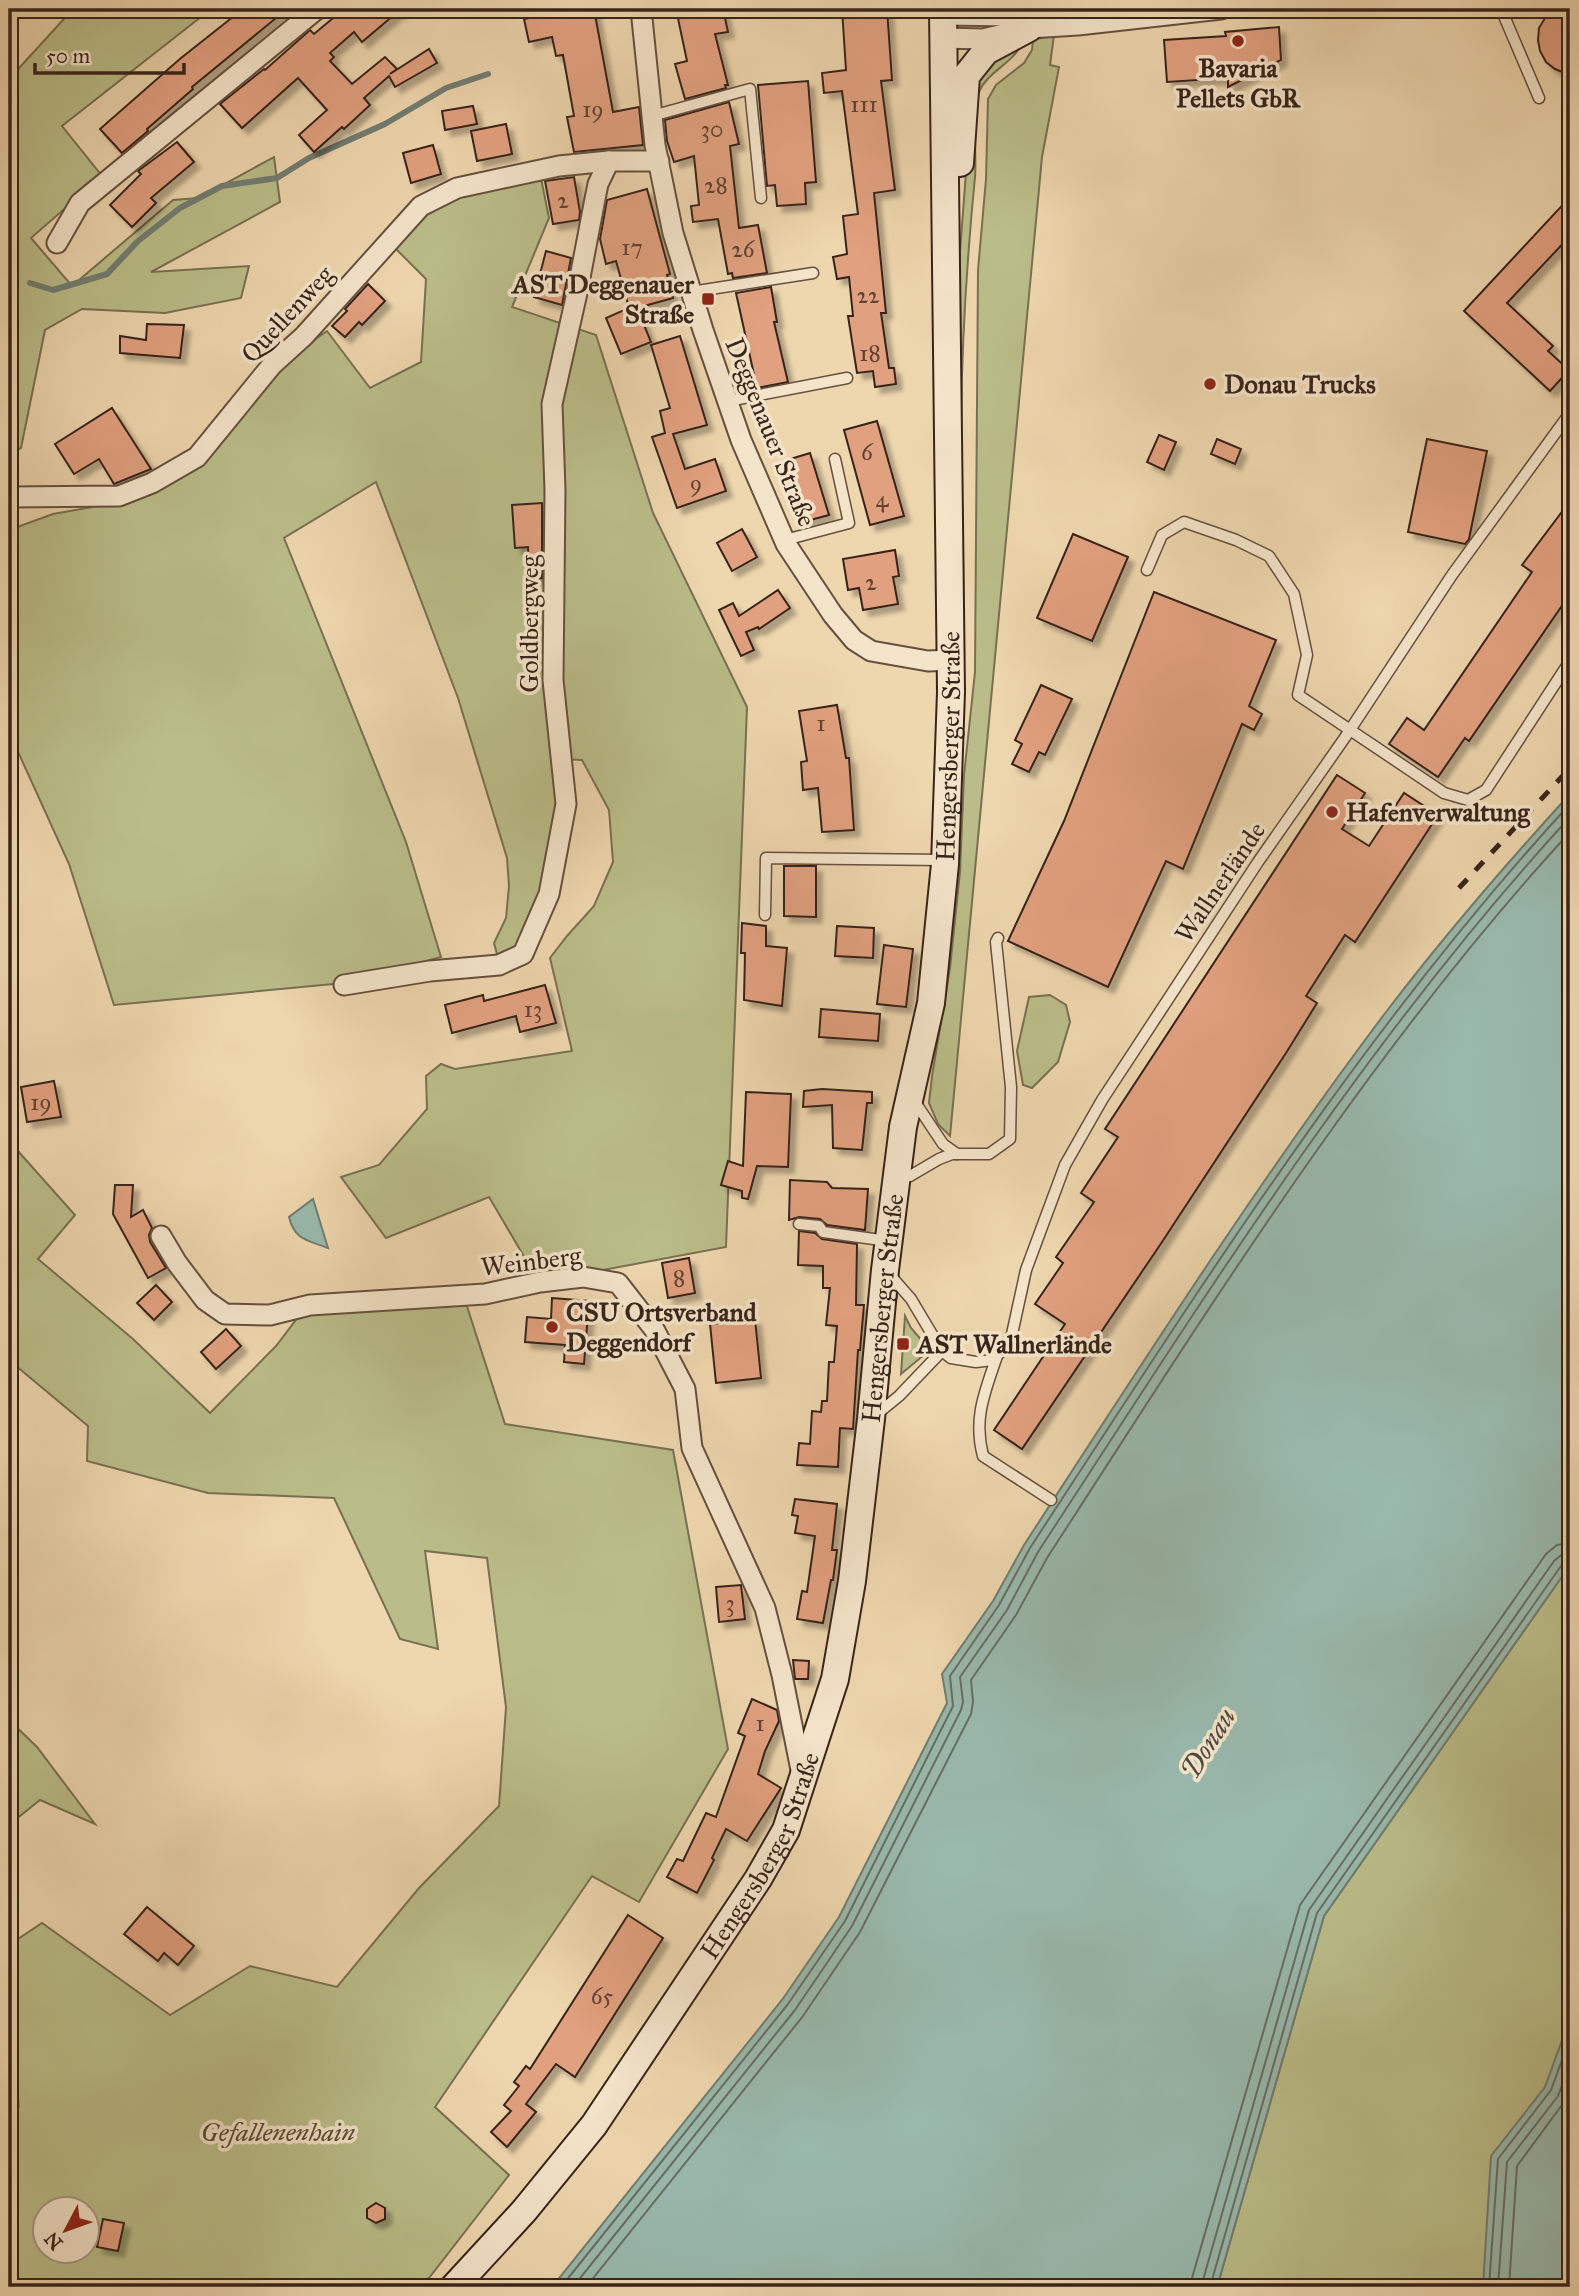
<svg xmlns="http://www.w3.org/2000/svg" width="1579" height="2296" viewBox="0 0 1579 2296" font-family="'IM FELL Great Primer',serif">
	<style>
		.green { fill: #babd89; stroke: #797052; stroke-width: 2; fill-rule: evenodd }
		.water { fill: #99b9ad; stroke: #727d72; stroke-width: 2 }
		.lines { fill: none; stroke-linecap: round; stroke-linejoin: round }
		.shore { stroke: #686e64; stroke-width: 2 }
		.stream { stroke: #727d72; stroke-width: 6 }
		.building { fill: #e1a07f; stroke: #38241a; stroke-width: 2; filter: url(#shadow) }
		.lane-casing { stroke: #66503f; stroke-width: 13 }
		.street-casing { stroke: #66503f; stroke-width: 23 }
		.secondary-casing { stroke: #38241a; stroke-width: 30 }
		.lane { stroke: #f4e4ca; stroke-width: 10 }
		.street { stroke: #f4e4ca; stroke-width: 19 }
		.secondary { stroke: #f4e4ca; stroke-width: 26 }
		.rail { stroke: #38241a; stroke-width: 5; stroke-dasharray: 12 12; stroke-linecap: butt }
		.poi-dot { fill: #8f2418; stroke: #f4e4ca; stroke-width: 2.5 }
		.labels { text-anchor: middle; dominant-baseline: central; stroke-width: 7; stroke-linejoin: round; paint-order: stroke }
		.number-label { font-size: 23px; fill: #624333 }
		.poi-label { font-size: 26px; font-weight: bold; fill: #38241a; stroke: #f4e4ca; text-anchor: start }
		.street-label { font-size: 26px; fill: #38241a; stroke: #f4e4ca }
		.park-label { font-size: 26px; font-style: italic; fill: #584a36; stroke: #f4e4ca }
		.water-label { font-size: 28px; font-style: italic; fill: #50493f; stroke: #f4e4ca }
	</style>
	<defs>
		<filter id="shadow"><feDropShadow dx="6" dy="6" stdDeviation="2" flood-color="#0004"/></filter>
	</defs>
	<rect width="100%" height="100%" fill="#eed6ae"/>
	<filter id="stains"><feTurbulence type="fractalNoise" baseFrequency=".00286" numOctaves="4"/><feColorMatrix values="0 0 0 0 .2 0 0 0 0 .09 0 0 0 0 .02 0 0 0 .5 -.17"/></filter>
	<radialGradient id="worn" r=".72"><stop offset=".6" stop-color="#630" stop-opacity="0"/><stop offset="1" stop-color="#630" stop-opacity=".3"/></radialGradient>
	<g class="green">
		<path d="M73,9H211L62,126L102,176L31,238L72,286L173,200L199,198L274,157L280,202L151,272L249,266L241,298L165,313L82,309L45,330L21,448L9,454V79Z"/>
		<path d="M1054,35L1050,65L1059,67L1042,157L950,1136L938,1124L929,1103L932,1076L950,968L960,872L964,775L975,672L978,270L986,179L988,99L996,85L1024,63L1032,50L1033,40Z"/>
		<path d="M1021,45C1012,64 987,72 979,92C971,113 977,153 975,177C967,258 962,339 961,421C961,500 965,580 963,660L958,278L967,159L969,94L989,62Z"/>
		<path d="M541,178L549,218L512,307L596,335L653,513L747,707L726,1247L539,1282L489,1197L386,1238L341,1177L379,1165L427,1109L426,1076L441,1064L455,1069L572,1051L550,958L567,936L594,906L613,862L609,810L582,760L560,759L564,803L523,953L499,962L494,943L506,918L509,886L507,858L458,698L376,482L284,538L406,842L441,957L344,983L114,1005L69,864L9,732V530L53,514L98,506L150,492L202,466L280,364L327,331L370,388L421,362L426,279L396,249L413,222L461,197Z"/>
		<path d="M1050,995L1066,1005L1070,1022L1058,1062L1032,1088L1023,1085L1017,1051L1029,997Z"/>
		<path d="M9,1141L75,1215L38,1259L133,1339L210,1413L276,1346L308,1304L463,1294L505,1424L673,1450L728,1749L639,1902L592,1876L435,2107L509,2175L422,2287H9V1945L42,1923L170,2015L250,1966L337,1987L419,1888L499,1806L506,1707L487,1558L425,1551L438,1649L400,1639L334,1498L208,1493L87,1461L88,1426L9,1360ZM46,2208H88V2250H46Z"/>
		<path d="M905,1316L911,1328L930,1350L901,1374Z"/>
		<path d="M1570,1565V2287H1217L1324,1916Z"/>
		<path d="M9,1720L37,1747L95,1824L40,1800L9,1825Z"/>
	</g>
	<g class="water">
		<path d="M1570,794V1565L1324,1916L1217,2287H552L782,2000L839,1917L947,1703L942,1674L993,1601L1024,1545C1141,1365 1257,1183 1386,1012C1444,936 1506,864 1570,794Z"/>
		<path d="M313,1199L328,1248C308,1240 295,1241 289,1217Z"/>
		<path d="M1570,2018V2287H1483L1491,2156L1545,2087Z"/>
	</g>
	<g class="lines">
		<g class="shore">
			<path d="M561,2287L788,2004L845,1921L953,1706L950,1676L999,1605L1030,1548C1198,1291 1362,1030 1570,804"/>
			<path d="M573,2287L795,2010L852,1926L961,1710L963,1702L960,1677L1007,1610L1038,1552C1203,1299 1365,1040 1570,817"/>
			<path d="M586,2287L803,2016L860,1932L971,1714L973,1702L971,1680L1016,1615L1047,1558C1209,1308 1368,1052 1570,832"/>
			<path d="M1191,2287L1192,2278L1300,1905L1546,1554L1557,1545L1570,1543"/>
			<path d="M1201,2287L1309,1910L1554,1561L1561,1555L1570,1554"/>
			<path d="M1210,2287L1317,1913L1561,1566L1570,1562"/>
			<path d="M1489,2287L1498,2159L1551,2090L1570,2038"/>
			<path d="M1498,2287L1507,2162L1558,2096L1570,2064"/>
			<path d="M1509,2287L1517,2166L1570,2094"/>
		</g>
		<path class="stream" d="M30,283L53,290L107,274L138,241L180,208L222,186L277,178L309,158L385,124L446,88L488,74"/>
	</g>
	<g class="building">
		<path d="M243,9H287L192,87L193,89L147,129L148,131L122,153L100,129L181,58Z"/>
		<path d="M344,9H401L362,42L354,32L330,53L334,57L330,61L352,84L385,57L397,69L390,74L429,49L437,63L395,87L389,76L364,98L370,105L344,129L342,127L314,152L299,135L327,110L298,78L242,128L220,104L264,69L265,70L310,30L314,34Z"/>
		<path d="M574,9H594L613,112L639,107L643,145L574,152L567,117L574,116L563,55L556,56L552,37L529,42L524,19Z"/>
		<path d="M676,9H723L728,32L715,34L728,85H725L726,88L685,99L675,64L687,61Z"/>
		<path d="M842,9H887L892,80L881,81L895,190L874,193L886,313H881L889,368H894L896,384L875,387L873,371L857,373L848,316H853L849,277L837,279L833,257L847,254L843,216L858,214L842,91L824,93L822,73L846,70Z"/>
		<path d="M1554,9H1570V75L1555,69L1546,62L1540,51L1538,40L1539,28L1545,18Z"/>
		<path d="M1279,27L1281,60L1228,87V78L1167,82L1164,40L1226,36L1225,32Z"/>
		<path d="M808,81L816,182L805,183L806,204L777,206L775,185L767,186L758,85Z"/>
		<path d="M729,102L739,144L730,146L739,228L758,225L767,273L733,278L732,273L728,274L718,219L693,222L691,206L699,205L694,156L674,162L667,141L665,120Z"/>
		<path d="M473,106L477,124L445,130L442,111Z"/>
		<path d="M506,124L512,154L477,161L471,131Z"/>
		<path d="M177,142L194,162L151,198L156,203L132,227L110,205L141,174L138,171Z"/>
		<path d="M433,145L441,174L411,183L403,153Z"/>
		<path d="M574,177L580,212L579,220L553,224L545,181Z"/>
		<path d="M647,189L670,274L667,275L673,298L637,308L651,342L621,354L606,318L629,308L616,261L606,264L600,239L607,200Z"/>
		<path d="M1570,197V236L1507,303L1553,346L1548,351L1569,370L1550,391L1464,311Z"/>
		<path d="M546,251L571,258L562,305L534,297Z"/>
		<path d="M368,284L385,301L362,325L359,322L345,337L332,326L347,311L345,309Z"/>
		<path d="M771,287L777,322H774L788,382L757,388L736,293Z"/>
		<path d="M147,324L184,325L180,358L120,353V336L146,340Z"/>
		<path d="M680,336L707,425L673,434L685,469L715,459L726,491L677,508L652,437L665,433L660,411L670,408L651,345Z"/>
		<path d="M112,408L151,469L114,484L99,459L74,474L55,444Z"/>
		<path d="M877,421L904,516L870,525L844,430Z"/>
		<path d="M1159,435L1176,442L1164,470L1147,462Z"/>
		<path d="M1217,439L1241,449L1235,464L1211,454Z"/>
		<path d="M1427,439L1487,451L1469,539L1465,544L1408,532Z"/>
		<path d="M810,453L829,515L803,522L784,461Z"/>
		<path d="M1570,501V594L1469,741L1465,738L1438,777L1389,744L1407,718L1424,730L1532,572L1522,565Z"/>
		<path d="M542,503V578L529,579L528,547L515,548L512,505Z"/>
		<path d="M742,529L757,557L732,571L717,543Z"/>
		<path d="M1073,534L1128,557L1092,641L1037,618Z"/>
		<path d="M895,550L899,576L893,577L898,604L863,610L859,588L848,590L843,559Z"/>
		<path d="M778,590L790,608L759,629L758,627L746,632L754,650L741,656L719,610L733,603L739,616Z"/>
		<path d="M1154,592L1276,640L1249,706L1262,714L1254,730L1242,724L1183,869L1166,861L1108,987L1008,941L1064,821Z"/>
		<path d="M1041,685L1072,699L1045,755L1039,752L1029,772L1012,764L1022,744L1015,740Z"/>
		<path d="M837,705L846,758H849L854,830L822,832L818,788L803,790L801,762L807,761L799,711Z"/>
		<path d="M1337,775L1365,793L1342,829L1369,846L1404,793L1438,815L1355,942L1345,935L1306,996L1317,1003L1286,1053L1160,1245L1022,1449L994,1430L1065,1324L1035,1304L1063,1263L1056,1257L1094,1202L1081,1193L1118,1137L1105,1129Z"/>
		<path d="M784,866H816V917L784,916Z"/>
		<path d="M742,923L766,926V946L787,948L782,1006L744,1000L745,953H741Z"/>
		<path d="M837,926L874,928L873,958L835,956Z"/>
		<path d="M884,945L913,949L906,1007L877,1004Z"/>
		<path d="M545,985L556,1023L520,1032L516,1016L452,1033L445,1005L483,995L484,1001Z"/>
		<path d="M821,1009L880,1014L878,1041L819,1037Z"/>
		<path d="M54,1081L61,1117L27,1122L21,1087Z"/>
		<path d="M822,1089L872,1092V1103H867L862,1150L833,1148L832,1105L803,1107L804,1091Z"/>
		<path d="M746,1092L791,1094L788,1167L757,1166L748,1199L742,1198V1191L721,1185L728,1161L743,1166Z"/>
		<path d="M790,1180L827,1182L832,1188L868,1189L865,1230L827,1225L820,1219L799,1217L789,1220Z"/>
		<path d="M115,1185H133L131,1217L143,1210L152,1228L149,1235L150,1242L166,1268L148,1278L113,1214Z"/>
		<path d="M799,1231L815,1233L822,1239L857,1244L856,1305H864L860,1350H858L853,1429L840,1428L838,1467L797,1465L799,1443L810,1444L812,1411L821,1412L822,1401H827L829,1362H834L837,1326L826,1325L830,1288H823V1266L798,1265Z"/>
		<path d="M689,1258L695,1293L668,1298L662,1263Z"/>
		<path d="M156,1285L172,1302L154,1320L137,1303Z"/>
		<path d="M552,1298L589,1301L584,1364L564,1362L565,1345L525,1342L527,1317L551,1319Z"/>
		<path d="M755,1319L761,1378L716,1383L710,1324Z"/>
		<path d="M226,1329L241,1346L216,1369L201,1352Z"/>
		<path d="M795,1499L837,1504L832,1550H837L833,1580H831L823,1623L797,1619L802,1591L807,1592L815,1536L795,1533L798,1516L792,1515Z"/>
		<path d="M741,1585L745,1619L719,1622L716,1587Z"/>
		<path d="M793,1660L809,1661L808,1679H795Z"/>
		<path d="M752,1699L777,1710L779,1721L765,1751L758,1774L781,1788L747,1841L726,1829L712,1858L714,1860L697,1893L667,1877L677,1859L683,1861L706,1813L716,1817L745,1736L738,1733Z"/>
		<path d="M147,1907L194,1946L178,1965L164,1953L158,1961L124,1934Z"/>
		<path d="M628,1915L663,1938L575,2077L556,2064L526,2104L536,2112L507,2147L491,2132L511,2111L504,2105L519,2086L514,2082L526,2066L530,2069Z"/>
		<path d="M376,2203L385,2208V2219L376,2223L367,2218V2209Z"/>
		<path d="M103,2219L124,2223L118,2251L97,2247Z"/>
	</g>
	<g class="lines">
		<defs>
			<g id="lane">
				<path d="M1501,9L1539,98"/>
				<path d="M652,116L750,89L761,198"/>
				<path d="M691,292L813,273"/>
				<path d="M728,401L847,378"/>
				<path d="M785,540L849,523L835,459"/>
				<path d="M1147,570L1162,535L1184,522L1236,540L1269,556L1294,594L1307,655L1298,695L1444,793L1468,800L1486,790L1570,661"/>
				<path d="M765,915L766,858L943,860"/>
				<path d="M913,1099L943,1144L957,1154"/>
				<path d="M897,1178L910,1176L939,1159L952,1154H989L1010,1139L1011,1087L996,942L998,938"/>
				<path d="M799,1224L819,1226L823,1232L888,1241"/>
				<path d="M890,1275L911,1299L942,1351L951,1358L976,1362L992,1360L1005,1348L1012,1334L1026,1270L1065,1165L1102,1100L1258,862L1346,736L1452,575L1570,413"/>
				<path d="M997,1356C985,1392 973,1418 983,1456L1051,1500"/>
				<path d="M877,1414L899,1396L942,1351"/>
				<path d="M9,2030L13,2106L9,2127"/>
			</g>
			<g id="street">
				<path d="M641,9L655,145L673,233L703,330L741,440L786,544L833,615L854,640L871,651L928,661L951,660"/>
				<path d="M943,15L1016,16L1029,28"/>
				<path d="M943,38L983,39L1029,28L1078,25L1221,9"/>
				<path d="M57,243L80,203L317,9"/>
				<path d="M9,497L119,496L152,483L197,457L272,365L304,336L421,206L457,188L559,166L609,161"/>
				<path d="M344,985L430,971L499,965L523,954L549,894L566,804L553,680L555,490L552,404L577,293L595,199L598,184L609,161H659"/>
				<path d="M161,1236L177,1263L205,1300L225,1314L270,1315L310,1305L485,1294L540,1282L583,1277L618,1283L654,1329L685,1389L692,1448L765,1608L782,1675L803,1780"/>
			</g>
			<g id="secondary">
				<path d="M960,163L966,76L986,51L1029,28"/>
				<path id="s1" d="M454,2287L524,2211L594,2125L758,1879L786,1830L835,1679L852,1581L871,1419L885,1270L903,1127L931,1003L945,864L951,692L943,9"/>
			</g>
		</defs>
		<use href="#lane" class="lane-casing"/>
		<use href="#street" class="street-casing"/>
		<use href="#secondary" class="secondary-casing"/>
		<use href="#lane" class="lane"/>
		<use href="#street" class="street"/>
		<use href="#secondary" class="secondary"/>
		<path class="rail" d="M1459,888L1570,768"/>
	</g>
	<g class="poi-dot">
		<circle cx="1238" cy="41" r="7"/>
		<rect x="701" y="292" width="14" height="14" rx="3.5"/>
		<circle cx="1210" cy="384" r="7"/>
		<circle cx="1332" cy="812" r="7"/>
		<circle cx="552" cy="1327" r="7"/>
		<rect x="896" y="1337" width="14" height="14" rx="3.5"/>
	</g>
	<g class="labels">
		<g class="number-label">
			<text x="864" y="104">111</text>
			<text x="593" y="109">19</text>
			<text x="712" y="129">30</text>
			<text x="716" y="185">28</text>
			<text x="563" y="200">2</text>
			<text x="632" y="247">17</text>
			<text x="743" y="249">26</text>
			<text x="868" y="295">22</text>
			<text x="870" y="353">18</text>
			<text x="867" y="452">6</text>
			<text x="696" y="483">9</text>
			<text x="882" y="499">4</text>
			<text x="871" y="582">2</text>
			<text x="821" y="723">1</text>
			<text x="533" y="1009">13</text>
			<text x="41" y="1102">19</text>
			<text x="679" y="1278">8</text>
			<text x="730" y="1603">3</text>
			<text x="760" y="1723">1</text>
			<text x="602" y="1996">65</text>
		</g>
		<g class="poi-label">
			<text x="1238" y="68" text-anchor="middle">Bavaria<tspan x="1238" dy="30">Pellets GbR</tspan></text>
			<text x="694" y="284" text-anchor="end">AST Deggenauer<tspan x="694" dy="30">Straße</tspan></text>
			<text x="1224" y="384">Donau Trucks</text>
			<text x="1346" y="812">Hafenverwaltung</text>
			<text x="566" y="1312">CSU Ortsverband<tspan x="566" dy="30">Deggendorf</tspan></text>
			<text x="917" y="1344">AST Wallnerlände</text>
		</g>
		<g class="street-label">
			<text transform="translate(287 314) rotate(-47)">Quellenweg</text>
			<text transform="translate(771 432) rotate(68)">Deggenauer Straße</text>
			<text transform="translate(529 624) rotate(-90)">Goldbergweg</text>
			<text stroke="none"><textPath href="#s1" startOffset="1666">Hengersberger Straße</textPath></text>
			<text transform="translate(1220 882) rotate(-56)">Wallnerlände</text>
			<text transform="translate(531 1261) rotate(-7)">Weinberg</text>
			<text stroke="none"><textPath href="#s1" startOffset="1099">Hengersberger Straße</textPath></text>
			<text stroke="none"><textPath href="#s1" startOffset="532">Hengersberger Straße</textPath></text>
		</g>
		<g class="park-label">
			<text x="278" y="2132">Gefallenenhain</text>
		</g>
		<g class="water-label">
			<text transform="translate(1208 1743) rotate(-58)">Donau</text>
		</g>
	</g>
	<rect width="1579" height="2296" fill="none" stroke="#eed6ae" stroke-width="35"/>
	<rect x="10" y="10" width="1558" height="2275" fill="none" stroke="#38241a" stroke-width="3.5"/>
	<rect x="18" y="18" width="1544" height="2261" fill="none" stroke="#38241a" stroke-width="2"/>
	<g transform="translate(66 2230) rotate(229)"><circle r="33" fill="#f4e4ca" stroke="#a99784" stroke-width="2"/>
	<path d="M0-5L12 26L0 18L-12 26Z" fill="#8f2418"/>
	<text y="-10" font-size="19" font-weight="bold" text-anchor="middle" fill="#38241a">N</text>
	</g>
	<path d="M35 63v10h149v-10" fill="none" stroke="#38241a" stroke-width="3.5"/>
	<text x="46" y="63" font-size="21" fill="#38241a" stroke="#f4e4ca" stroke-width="5" paint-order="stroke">50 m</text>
	<rect width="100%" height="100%" filter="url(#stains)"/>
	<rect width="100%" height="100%" fill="url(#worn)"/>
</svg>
